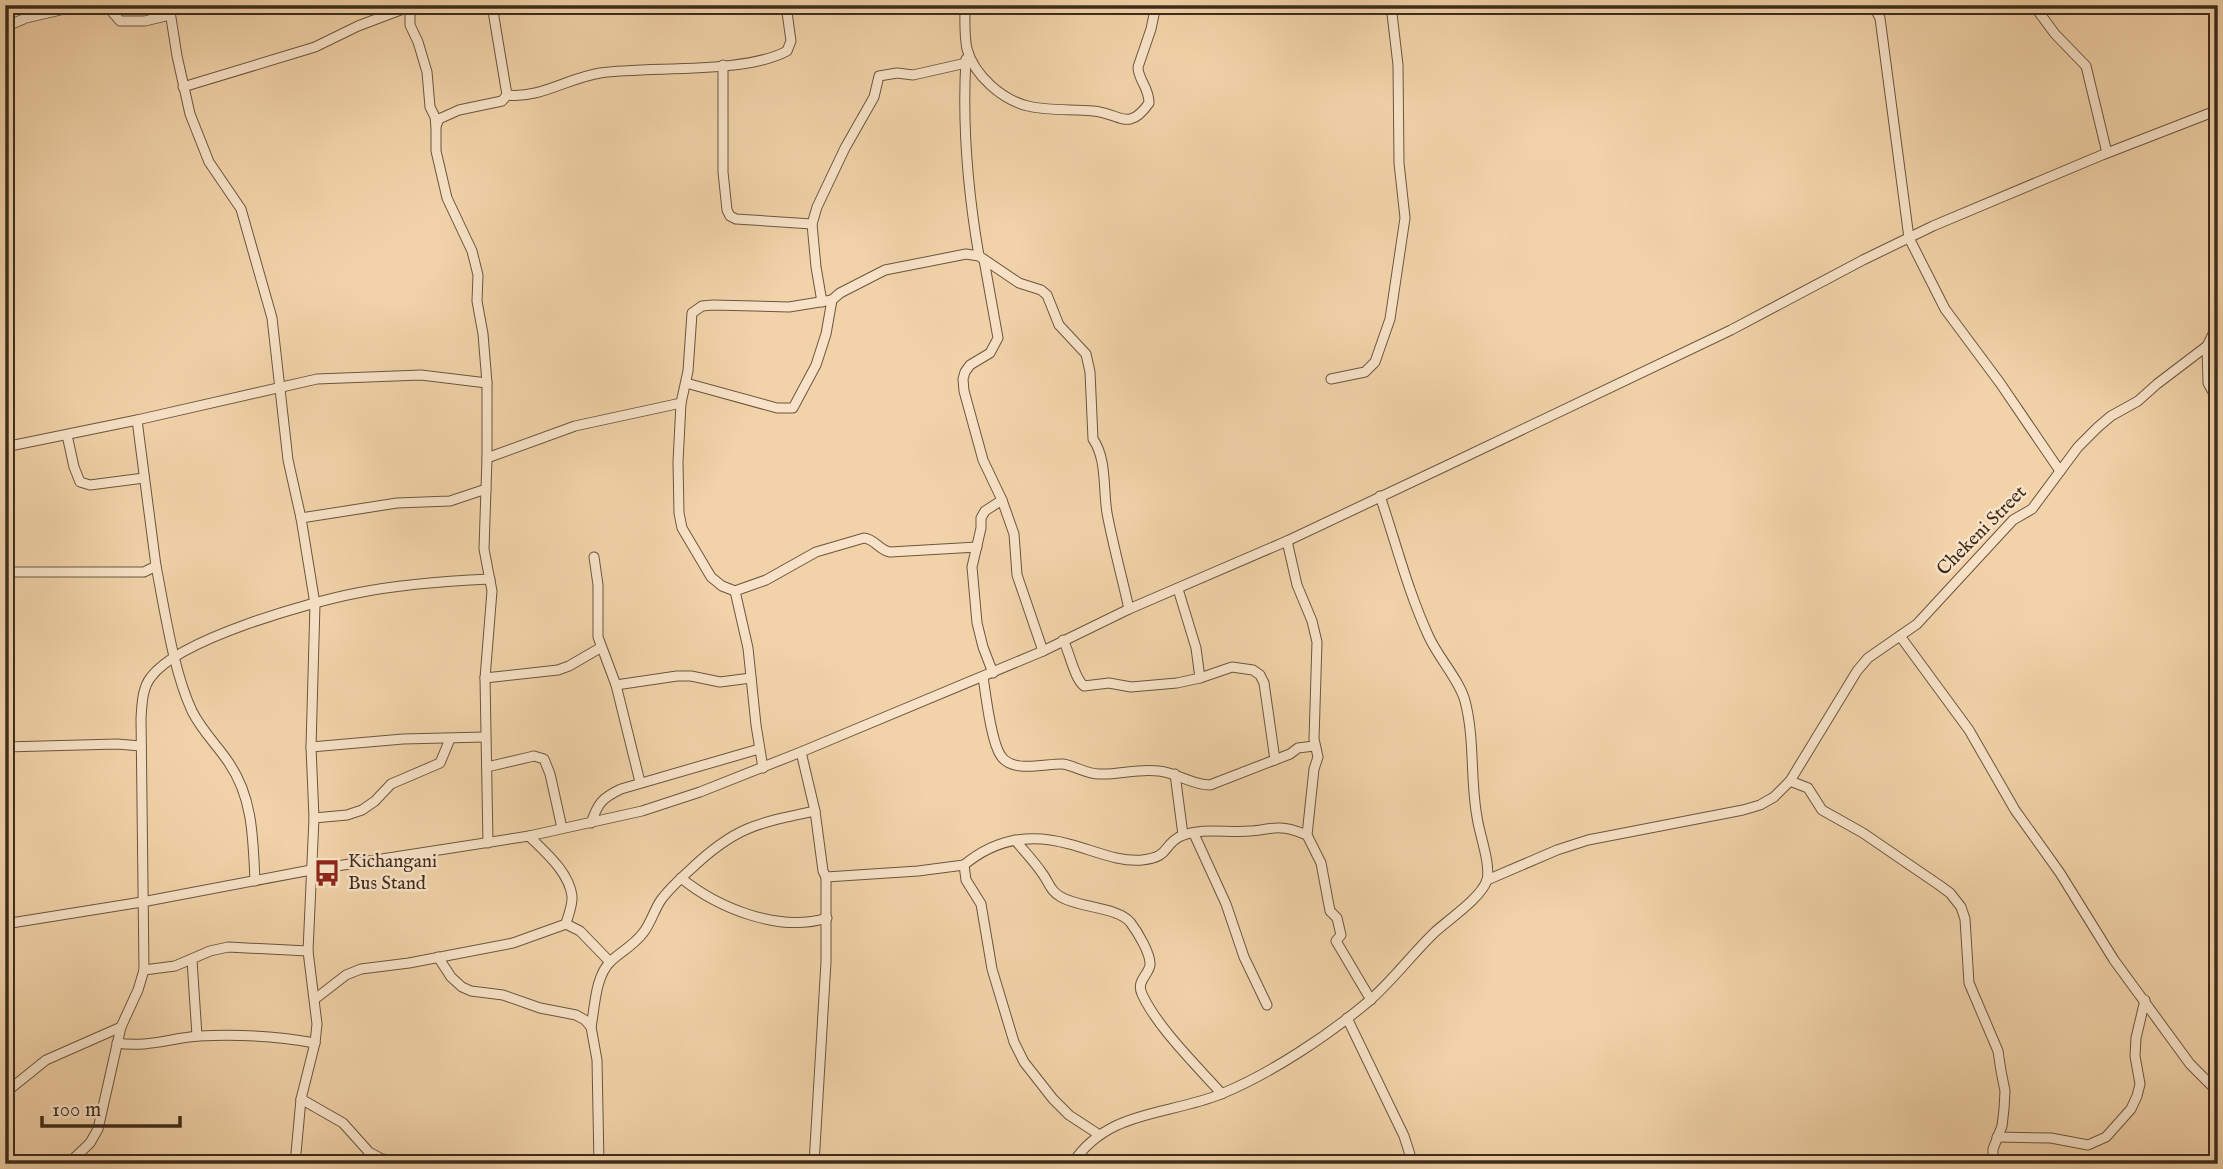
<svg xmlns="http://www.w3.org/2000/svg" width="2223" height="1169" viewBox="0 0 2223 1169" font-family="'IM FELL English',serif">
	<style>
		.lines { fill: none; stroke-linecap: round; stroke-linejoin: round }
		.street-casing { stroke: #6b563f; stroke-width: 11 }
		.street { stroke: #f7e2c7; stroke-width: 9 }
		.labels { text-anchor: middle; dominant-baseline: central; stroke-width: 5; stroke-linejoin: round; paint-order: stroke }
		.street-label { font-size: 19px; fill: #3e2c1c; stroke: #f7e2c7 }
		.poi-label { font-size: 19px; fill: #3e2c1c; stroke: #f7e2c7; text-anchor: start }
	</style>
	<rect width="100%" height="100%" fill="#f2d3a9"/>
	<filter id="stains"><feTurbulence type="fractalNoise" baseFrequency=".00286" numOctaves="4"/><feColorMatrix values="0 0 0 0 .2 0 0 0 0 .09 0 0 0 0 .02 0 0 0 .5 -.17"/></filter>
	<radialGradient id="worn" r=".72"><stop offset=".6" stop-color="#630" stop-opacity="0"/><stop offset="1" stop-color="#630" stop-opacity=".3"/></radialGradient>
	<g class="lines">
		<defs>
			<g id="street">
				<path d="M106,5L120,21H145L170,15"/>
				<path d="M169,5L177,56L190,114L209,162L241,209L272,318L288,460L301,518L315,604L311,747L314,818L308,951L317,1024L315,1043L301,1099L295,1164"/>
				<path d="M965,5C965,19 964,35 967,49C974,75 1002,100 1028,106C1048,111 1072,109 1093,111C1120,113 1128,133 1149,103C1149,87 1138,80 1138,67L1151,29L1156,5"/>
				<path d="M1866,5L1874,7L1880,18L1909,238L1945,309L2000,383L2060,471"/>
				<path d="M2039,5L2038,11L2055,34L2086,66L2107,153"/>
				<path d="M410,8V25L418,42L427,72L430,107L435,117L436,126V151L447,198L472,251L478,275L477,301L483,334L487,383V458L484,549L492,591L485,678L488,843"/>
				<path d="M5,27L26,18L82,5"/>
				<path d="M966,59C962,125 968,192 979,256"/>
				<path d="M723,65V172L727,210L730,216L736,219L812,224"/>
				<path d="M183,87L315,47L358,26L403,9L432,5"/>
				<path d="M507,95C539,99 568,78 600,73C652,66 744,74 787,51L791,41L786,5"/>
				<path d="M436,126L439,119L459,110L502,101L507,95L492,5"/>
				<path d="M984,260L998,338L990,353L970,365L965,372L963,379L964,391L983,460L1002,500L1014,534L1017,575L1043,651"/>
				<path d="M832,300L789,307L713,305L702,306L692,313L688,371L681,403L678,462L679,513L682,528L711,577L722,586L735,591L766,580L816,552L864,538C875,539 879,550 890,552L977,547"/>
				<path d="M822,302L816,267L812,224L817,207L845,148L874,97L879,76L897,73L913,75L966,63"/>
				<path d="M2207,346L2208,383L2218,401"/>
				<path d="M1331,379L1365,372L1375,362L1390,319L1405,218L1399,163L1398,65L1391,5"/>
				<path d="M686,383L777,408H793L816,365L826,334L832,300L840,293L885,270L966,254L979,256L1019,283L1041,290L1047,295L1059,325L1086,354L1090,372L1093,439C1107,459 1103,489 1107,513C1113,545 1122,577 1129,609"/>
				<path d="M67,435L74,467L80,482L90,485L144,478"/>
				<path d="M5,447L137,420L317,379L421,375L487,383"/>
				<path d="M487,458L575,426L681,403"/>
				<path d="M301,518L397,503L450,501L486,489"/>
				<path d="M1287,541L1297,585L1312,621L1317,642L1314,739L1318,757L1314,769L1307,835L1321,863L1330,911L1337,918L1341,935L1336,941L1371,1000"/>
				<path d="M594,557L598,585V637L616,685L640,782"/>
				<path d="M156,566C165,611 173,670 192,711C202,731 217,745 229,763C253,798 253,839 255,881"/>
				<path d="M5,572H144L156,566L137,420"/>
				<path d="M1178,589L1196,648L1200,678"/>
				<path d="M735,591L748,648L756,725L763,768"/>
				<path d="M1900,636L1969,730L2015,810L2060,873L2114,960L2190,1064L2218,1092"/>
				<path d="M1063,640C1070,653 1074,678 1084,686L1109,683L1131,687L1177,683L1200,678L1232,667L1253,670L1260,675L1264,683L1275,760"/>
				<path d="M993,673L983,647L977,623L972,567L981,528V518L985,511L1002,500"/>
				<path d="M983,677C986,696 991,742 1001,756C1013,774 1047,763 1063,764C1075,766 1087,774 1099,774C1119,775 1138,768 1159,771C1177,773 1192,785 1210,785L1290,754L1298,748L1314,746"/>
				<path d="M485,678L558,670L569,666L600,648"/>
				<path d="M616,685L677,676H691L720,682L751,678"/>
				<path d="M5,747L117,744L141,746"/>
				<path d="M311,747L403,739L485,737"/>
				<path d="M801,752L815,811L823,871L826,877L918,871L964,865"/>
				<path d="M487,767L534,756L544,759L550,774L562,828"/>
				<path d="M1175,774L1183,835"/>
				<path d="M1790,781L1808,788L1822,810L1863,833L1939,885L1950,893L1961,907L1965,919L1969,983L1998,1051L2001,1071L2005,1091L2004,1109L2002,1126L1993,1149V1164"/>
				<path d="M314,818L347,815L362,810L375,801L391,784L440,763L450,739"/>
				<path d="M591,823C598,803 602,798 621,789L759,749"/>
				<path d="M1194,834L1226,904L1244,957L1267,1005"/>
				<path d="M529,836C545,852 569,872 572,896C573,905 568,915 566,924"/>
				<path d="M1015,840C1024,851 1034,861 1042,873C1049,882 1050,891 1061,897C1080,908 1117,907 1130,922C1137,931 1151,954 1150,965C1148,976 1136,981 1142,994C1157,1027 1197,1066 1222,1094"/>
				<path d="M681,878C718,908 779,933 827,918"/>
				<path d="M1487,880L1557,850L1588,840L1743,810L1760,805L1774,797L1790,781L1857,671L1868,658L1917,624L2013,520L2032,509L2078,447L2098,427L2111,416L2138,401L2157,384L2207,346L2218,324"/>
				<path d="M5,924L142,902L311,870L529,836L642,811L700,792L801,752L1043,651L1129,609L1287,541L1448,465L1731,330L1863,260L1933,226L2102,155L2218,110"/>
				<path d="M438,957L451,977L462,987L471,991L503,995L540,1008L576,1015L585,1020L591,1027L597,1060L599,1164"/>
				<path d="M192,960L197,1036"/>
				<path d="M144,970L175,966L210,951L228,947L308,951"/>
				<path d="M315,999L346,975L361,969L409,963L513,943L566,924L580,931L610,962"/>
				<path d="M1347,1018L1404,1136L1413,1164"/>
				<path d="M591,1027C595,1007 595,976 611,961C622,951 634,945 643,933C651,923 654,910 661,900C669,889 681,878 691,869C735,827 757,823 815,811"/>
				<path d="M117,1043C146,1048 171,1038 199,1036C238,1034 276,1036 315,1043"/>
				<path d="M5,1093L46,1060L121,1027"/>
				<path d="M301,1099L343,1123L369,1152L382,1159L437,1164"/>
				<path d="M1098,1134L1069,1115L1053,1099L1024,1062L1014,1042L992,969L981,904L966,880L964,865C995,839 1031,833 1069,844C1093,850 1117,862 1142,860C1171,857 1162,845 1181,836C1203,827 1227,833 1250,831C1260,831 1271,827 1281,828C1290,828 1299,832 1307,835"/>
				<path d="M1997,1137L2051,1138L2088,1145L2106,1137L2131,1109L2137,1096L2140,1084L2135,1056L2136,1038L2145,1000"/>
				<path d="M68,1164L90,1143L98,1129L121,1027L138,990L144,970L141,718C142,705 142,688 151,677C179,639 310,602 357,593C401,584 446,581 490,579"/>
				<path d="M814,1164L826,962V877"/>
				<path d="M1072,1164C1108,1109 1167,1116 1221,1094C1270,1074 1329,1035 1369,1001C1393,980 1412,954 1435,932C1449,919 1481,898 1487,880C1491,864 1479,833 1477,817C1470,779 1475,739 1465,701C1460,681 1438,657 1429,637C1408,592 1396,543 1380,496"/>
			</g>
		</defs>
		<use href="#street" class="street-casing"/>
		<use href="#street" class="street"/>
	</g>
	<defs>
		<symbol id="bus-bare" viewBox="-9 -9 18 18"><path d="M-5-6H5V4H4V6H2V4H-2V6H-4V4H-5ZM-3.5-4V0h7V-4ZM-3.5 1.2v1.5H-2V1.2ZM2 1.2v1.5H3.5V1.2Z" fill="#8f2418" stroke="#f7e2c7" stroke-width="2.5" paint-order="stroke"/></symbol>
	</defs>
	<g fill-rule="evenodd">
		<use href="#bus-bare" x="308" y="854" width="38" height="38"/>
	</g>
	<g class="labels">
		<g class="street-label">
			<text transform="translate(1982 531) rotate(-45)">Chekeni Street</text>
		</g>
		<g class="poi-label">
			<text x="348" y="862">Kichangani<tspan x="348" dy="22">Bus Stand</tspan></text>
		</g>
	</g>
	<rect width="2223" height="1169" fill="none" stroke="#f2d3a9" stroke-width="28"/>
	<rect x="7" y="7" width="2209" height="1155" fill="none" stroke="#3e2c1c" stroke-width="3.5"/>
	<rect x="14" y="14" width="2195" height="1141" fill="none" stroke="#3e2c1c" stroke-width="2"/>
	<path d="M42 1116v10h138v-10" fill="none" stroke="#3e2c1c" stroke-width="3.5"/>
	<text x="52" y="1116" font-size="21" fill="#3e2c1c" stroke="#f7e2c7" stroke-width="5" paint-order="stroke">100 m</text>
	<rect width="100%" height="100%" filter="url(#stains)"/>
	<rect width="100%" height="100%" fill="url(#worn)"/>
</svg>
